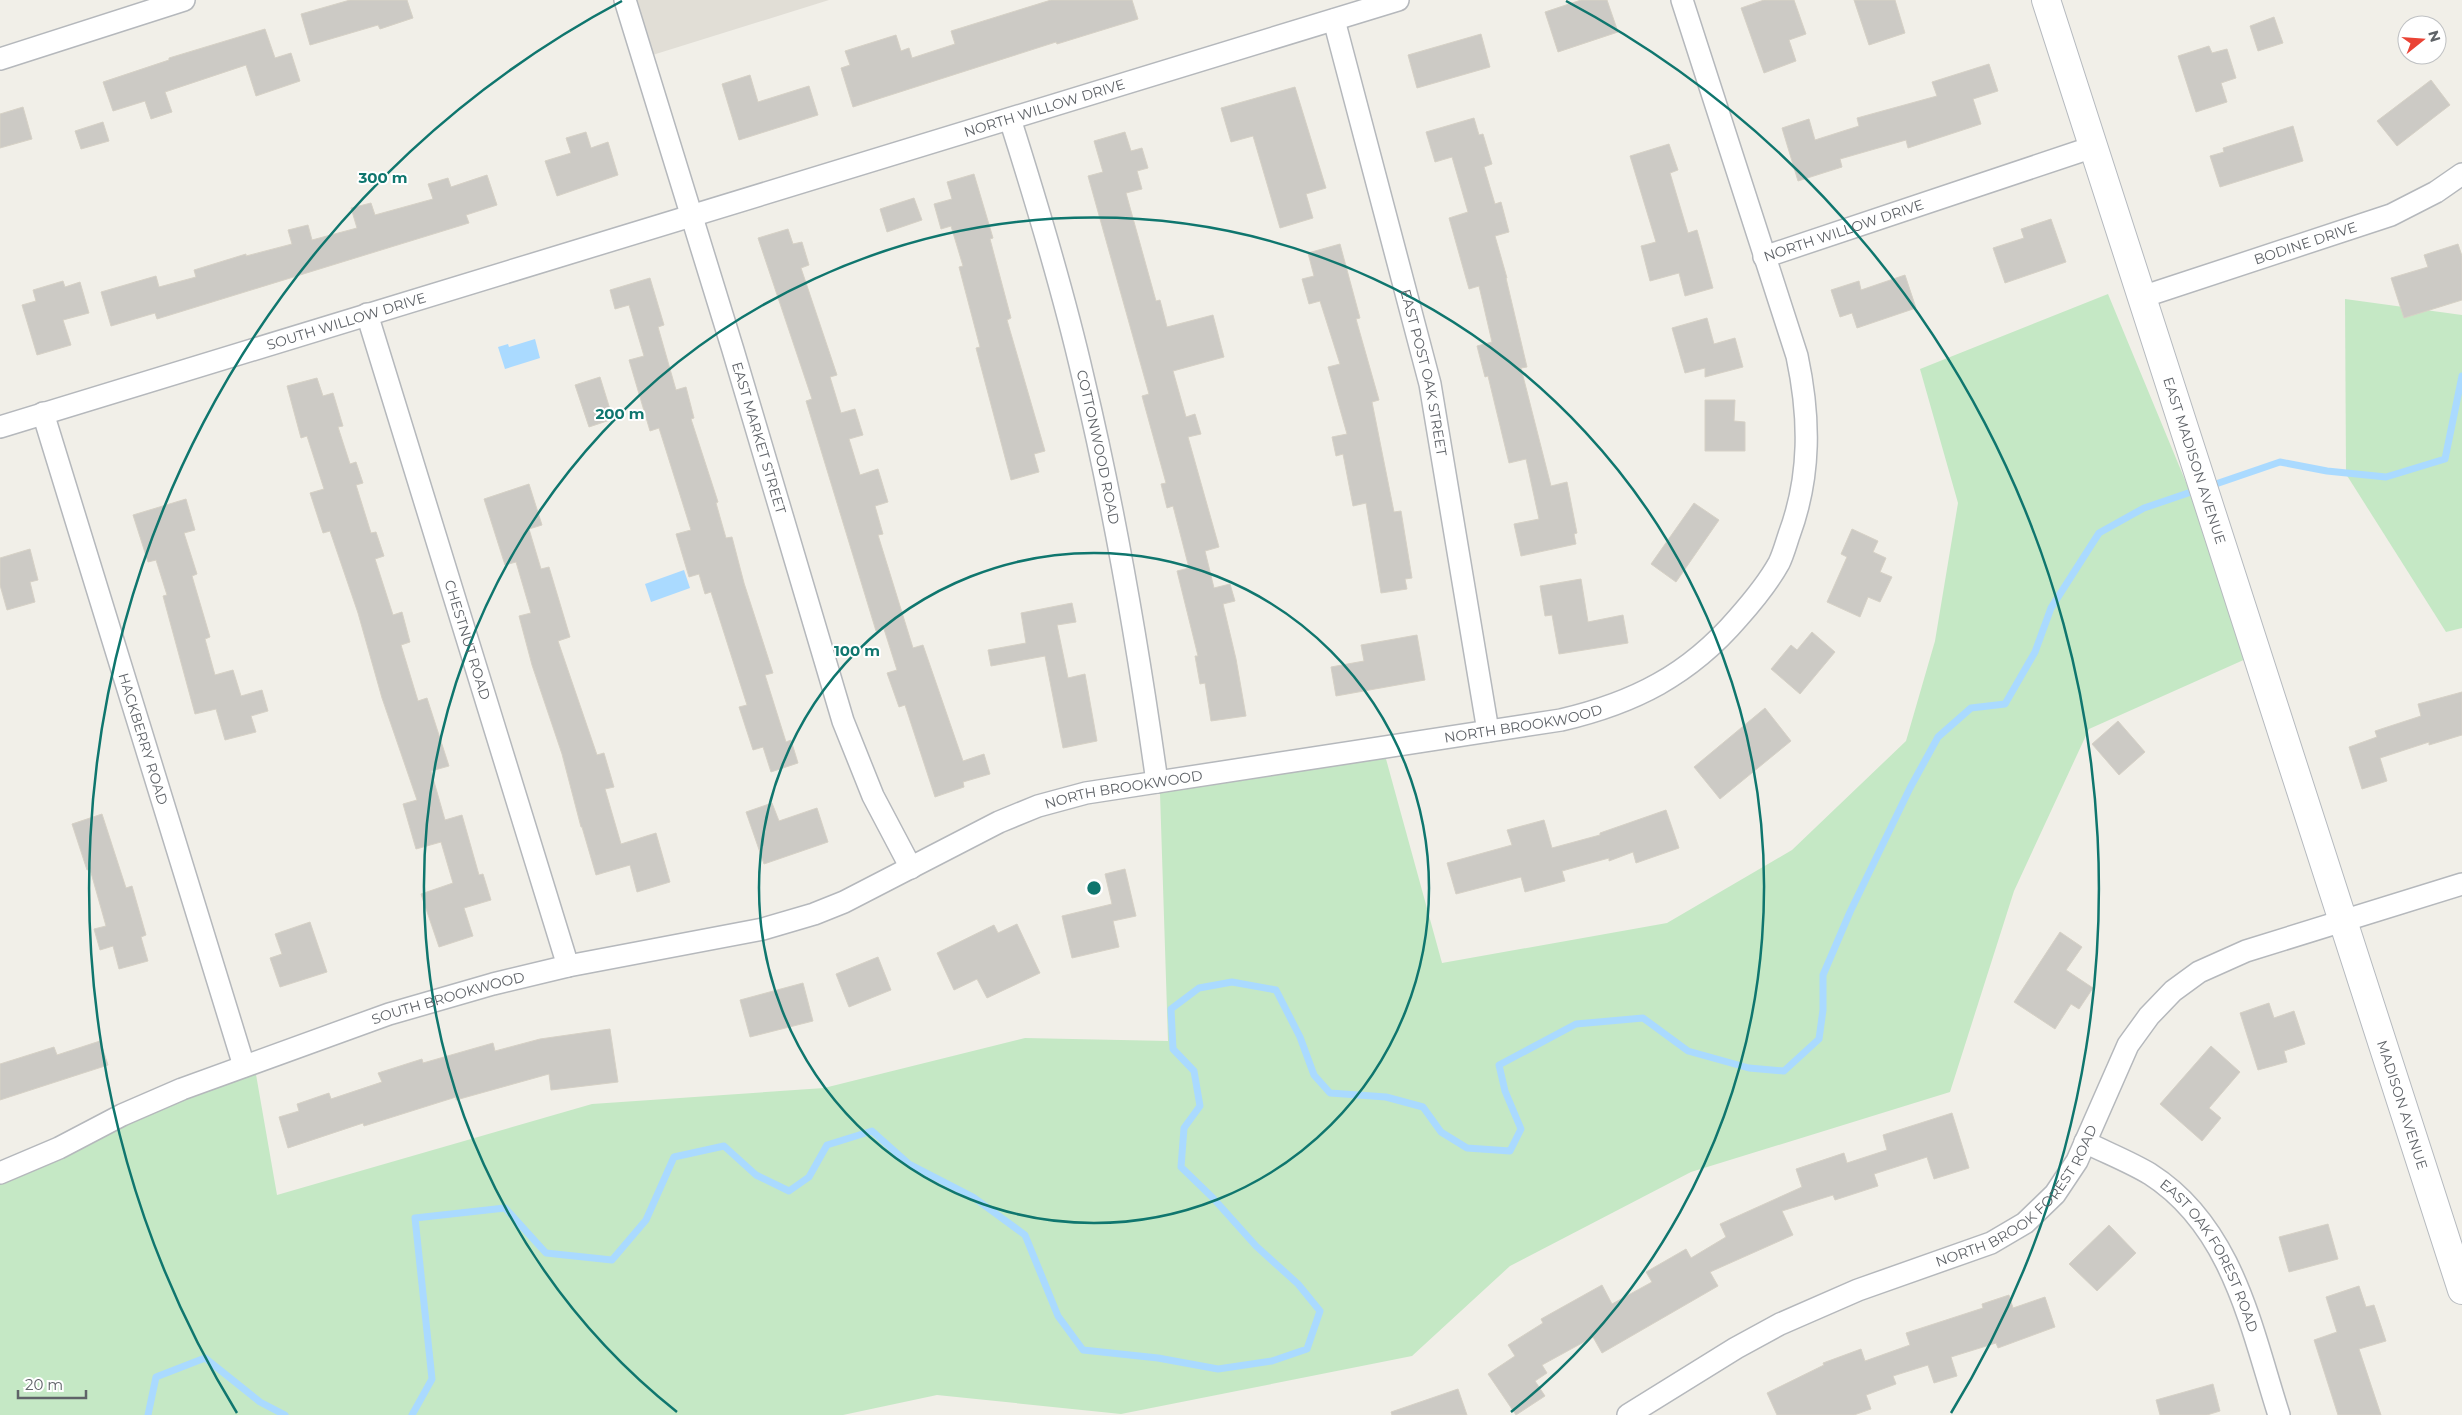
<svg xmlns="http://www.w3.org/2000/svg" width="2462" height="1415" viewBox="0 0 2462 1415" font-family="Montserrat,sans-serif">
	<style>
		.education { fill: #e1ded6 }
		.green { fill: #c5e8c5 }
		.water { fill: #aadaff }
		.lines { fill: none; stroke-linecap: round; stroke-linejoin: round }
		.stream { stroke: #aadaff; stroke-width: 7 }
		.building { fill: #cccac5; stroke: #d6d1c6 }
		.street-casing { stroke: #b5b8bc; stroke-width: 24 }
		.secondary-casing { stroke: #b6babf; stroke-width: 30 }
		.street { stroke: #fff; stroke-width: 21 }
		.secondary { stroke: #fff; stroke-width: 28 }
		.ring { fill: none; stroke: #0f766e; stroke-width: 2.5 }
		.labels { text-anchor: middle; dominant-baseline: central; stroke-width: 4; stroke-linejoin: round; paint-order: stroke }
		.street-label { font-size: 14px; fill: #5f6368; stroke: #fff }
		.centre { fill: #0f766e; stroke: #fff; stroke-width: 2.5 }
		.ring-label { font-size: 15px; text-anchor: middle; font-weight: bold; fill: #0f766e; stroke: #fff; stroke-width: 4; stroke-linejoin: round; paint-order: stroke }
	</style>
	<rect width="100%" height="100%" fill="#f1efe8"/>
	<path class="education" d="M625,0H829L643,58Z"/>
	<g class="green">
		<path d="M2108,294L2257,654L2089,729L2014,891L1950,1092L1691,1172L1510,1266L1412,1356L1121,1414L937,1395L843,1415H0V1168L254,1063L277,1195L592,1104L824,1088L1025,1038L1168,1041L1160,793L1383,748L1442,963L1667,923L1792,850L1906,741L1935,641L1958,503L1920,369Z"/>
		<path d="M2345,299L2462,315V628L2446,632L2346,474Z"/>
	</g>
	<g class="water">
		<path d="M535,339L540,358L505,369L498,347L508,344L509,347Z"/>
		<path d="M684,570L690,588L651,602L645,584Z"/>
	</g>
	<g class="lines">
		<g class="stream">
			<path d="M2207,487L2280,462L2327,471L2386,477L2445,459L2462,376"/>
			<path d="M148,1415L156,1377L205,1358L260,1402L285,1415"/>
			<path d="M412,1415L432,1379L415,1218L505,1208L546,1253L612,1260L646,1220L674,1157L724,1146L756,1175L789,1191L809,1177L827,1145L872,1131L909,1164L973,1197L1025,1235L1058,1316L1083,1350L1158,1358L1218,1369L1272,1361L1307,1349L1320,1311L1298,1284L1256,1246L1213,1198L1181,1167L1184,1128L1200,1106L1194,1071L1173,1049L1171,1009L1199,988L1232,982L1276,990L1300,1037L1314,1075L1330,1093L1386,1097L1423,1107L1441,1132L1467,1148L1510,1151L1521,1129L1505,1091L1499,1065L1576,1024L1643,1018L1688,1051L1749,1068L1784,1071L1819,1039L1823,1010V975L1850,912L1910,788L1938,737L1971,708L2005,704L2035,652L2051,608L2099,533L2144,508L2197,490"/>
		</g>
	</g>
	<g class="building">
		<path d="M350,0H407L413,18L380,29L378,25L310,45L301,14Z"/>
		<path d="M1051,0H1132L1138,19L1057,44L1056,42L853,107L841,68L850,65L845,51L896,35L901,51L909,48L912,58L955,44L951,31Z"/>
		<path d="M1581,0H1607L1618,32L1558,52L1545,12Z"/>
		<path d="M1764,0H1794L1806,34L1789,40L1796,61L1764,73L1741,8Z"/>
		<path d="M1854,0H1895L1905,33L1869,45Z"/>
		<path d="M2274,17L2283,43L2258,51L2250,26Z"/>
		<path d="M265,29L275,58L291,53L300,81L256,96L246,65L165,92L172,112L151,119L145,101L113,111L103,82L169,60V58Z"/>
		<path d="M1481,34L1490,67L1417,88L1408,55Z"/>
		<path d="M2209,46L2212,53L2227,49L2236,78L2221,83L2227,102L2196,112L2178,56Z"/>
		<path d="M1989,64L1998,91L1973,99L1981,124L1908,148L1906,140L1840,159L1842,167L1798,181L1782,128L1809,119L1815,140L1859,126L1857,118L1937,96L1932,82Z"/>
		<path d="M750,75L758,102L809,86L818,115L739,140L722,84Z"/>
		<path d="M2431,80L2450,105L2397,146L2377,121Z"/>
		<path d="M1295,87L1326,188L1306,194L1313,218L1280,228L1253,136L1231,142L1221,108Z"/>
		<path d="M23,107L32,139L0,148V114Z"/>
		<path d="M1474,118L1479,135L1483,134L1492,164L1484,167L1495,204L1501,202L1509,232L1495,236L1507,278H1506L1527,367L1521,368L1551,486L1567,482L1577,533L1574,534L1576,544L1521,556L1514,524L1539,519L1526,459L1509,463L1488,376L1485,377L1477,346L1492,342L1479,286L1469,289L1449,218L1468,212L1452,157L1435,162L1426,132Z"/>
		<path d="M103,122L109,141L81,149L75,131Z"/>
		<path d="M2293,126L2303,161L2220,187L2210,156L2224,152L2223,148Z"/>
		<path d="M586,132L591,148L608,142L618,175L557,196L545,161L571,153L566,138Z"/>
		<path d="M1125,132L1131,151L1142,148L1148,168L1137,171L1142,189L1126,193L1156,301L1160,300L1167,327L1213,315L1224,357L1173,371L1186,417L1195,414L1201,434L1188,437L1219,547L1205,551L1214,588L1230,584L1235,601L1223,604L1236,659L1246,716L1211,721L1205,683L1200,684L1195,656H1198L1177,571L1189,568L1173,506L1167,508L1161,484L1166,483L1142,396L1149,394L1088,176L1103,172L1094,141Z"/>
		<path d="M1669,144L1678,170L1670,173L1688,233L1697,230L1713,288L1685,296L1679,273L1650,281L1641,246L1656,242L1630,156Z"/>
		<path d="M974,174L993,238L990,239L1011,318L1007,320L1045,451L1034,454L1039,472L1011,480L976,348L980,347L959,267L963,266L951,226L941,229L934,204L952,199L947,182Z"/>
		<path d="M487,175L497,205L466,215L469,223L157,319L155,313L111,326L101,292L156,276L159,287L196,277L194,270L246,254V256L292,244L288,230L308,225L312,240L357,228L351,208L371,203L375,215L433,199L428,184L448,178L451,187Z"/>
		<path d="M914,198L922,220L887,232L880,209Z"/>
		<path d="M2051,219L2066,262L2005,283L1993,248L2024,238L2021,229Z"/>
		<path d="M788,229L793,244L802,242L809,265L801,268L837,375L830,377L841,413L855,409L863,435L849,439L860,475L878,469L888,502L875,506L883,534L878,535L913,648L923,645L963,761L984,754L990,774L963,782L964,787L935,797L905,705L899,707L887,673L897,670L884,629L876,631L806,401L812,399L758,238Z"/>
		<path d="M1340,244L1360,318L1356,319L1379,400L1372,402L1394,512L1401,511L1412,578L1405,579L1407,589L1381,593L1366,503L1353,506L1343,454L1336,456L1332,437L1347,434L1328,367L1340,364L1320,301L1309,304L1302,279L1314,276L1308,253Z"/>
		<path d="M2458,244L2462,256V300L2404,318L2391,278L2428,267L2424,255Z"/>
		<path d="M1905,275L1916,308L1857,328L1852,313L1840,317L1831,290L1859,281L1861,290Z"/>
		<path d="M650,278L664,325L658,327L676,390L686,387L694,418L691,419L718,502L716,503L726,538L732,537L744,583L773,673L765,675L786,742L791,740L798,763L771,772L763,747L753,750L739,707L747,705L711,592L705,594L699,574L689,577L676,534L691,530L659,428L650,431L629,360L644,356L629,305L615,309L610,290Z"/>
		<path d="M63,281L65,287L80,282L89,313L63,320L71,345L37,355L22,305L36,301L33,290Z"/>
		<path d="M1707,318L1714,344L1735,338L1743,367L1705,377V368L1685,373L1672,328Z"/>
		<path d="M600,377L613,419L589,427L575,385Z"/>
		<path d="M317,378L323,396L333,393L343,426L338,427L350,464L356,462L363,483L356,485L371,533L376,532L384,556L375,559L393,615L402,612L410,642L401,645L418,701L427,698L449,766L431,771L445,820L462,815L479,875L483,874L491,900L464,908L473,936L439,947L421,894L453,883L441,842L416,849L403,804L417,800L382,698L358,613L330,531L323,533L310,493L324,489L307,436L301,438L287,386Z"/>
		<path d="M1705,400H1735L1734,421L1745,422V451H1705Z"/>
		<path d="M529,484L542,525L529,529L541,569L549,567L570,637L558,641L597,755L604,753L614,787L605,789L621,844L656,833L670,882L637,892L630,865L596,875L582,827H581L562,754L532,665L519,616L531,613L516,562L505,565L484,499Z"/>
		<path d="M186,499L195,530L184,533L197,574L192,576L210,637L205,639L215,675L233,670L241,696L262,690L268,711L251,716L256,732L225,740L216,709L195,714L163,596L167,595L156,560L148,562L133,515Z"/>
		<path d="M1694,503L1719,520L1676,582L1651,564Z"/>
		<path d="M1852,529L1878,541L1873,552L1886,558L1880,572L1892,577L1880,602L1868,597L1860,617L1827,602L1847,557L1841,554Z"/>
		<path d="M30,549L38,580L30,582L35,602L7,610L0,585V558Z"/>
		<path d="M1581,579L1588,622L1623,615L1628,643L1559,654L1552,615L1545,616L1540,586Z"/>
		<path d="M1072,603L1076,622L1057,625L1068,678L1085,674L1097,741L1063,748L1045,656L991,666L988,650L1026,643L1021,613Z"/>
		<path d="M1812,632L1835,652L1800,694L1771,669L1791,645L1797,650Z"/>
		<path d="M1417,635L1425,680L1336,696L1331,667L1364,661L1361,645Z"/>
		<path d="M2462,692V735L2429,745V742L2380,758L2387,781L2362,789L2349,747L2377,737L2375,731L2421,716L2418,704Z"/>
		<path d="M1765,708L1791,741L1720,799L1694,767Z"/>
		<path d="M2118,721L2145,752L2119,775L2092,744Z"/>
		<path d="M772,803L779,821L817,808L828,842L764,864L746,812Z"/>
		<path d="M1666,810L1679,848L1636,863L1633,852L1609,861V858L1562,871L1565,881L1525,892L1521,877L1456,894L1447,863L1512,845L1507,830L1544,820L1552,848L1600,835V833Z"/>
		<path d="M102,814L126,888L132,886L146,935L141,937L148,961L119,969L113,946L100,950L94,929L106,926L90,869L87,870L72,824Z"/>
		<path d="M1125,869L1136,916L1113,921L1119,947L1072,958L1062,916L1112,904L1105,874Z"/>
		<path d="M310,922L327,972L280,987L270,958L282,954L275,934Z"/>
		<path d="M1017,924L1040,973L987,998L977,979L954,990L937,953L994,925L998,933Z"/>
		<path d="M2060,932L2082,947L2066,970L2093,988L2079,1009L2071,1004L2055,1029L2014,1002Z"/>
		<path d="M878,957L891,990L849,1007L836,974Z"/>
		<path d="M803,983L813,1021L750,1037L740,1000Z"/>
		<path d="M2269,1003L2274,1018L2294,1011L2305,1044L2284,1051L2287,1062L2258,1070L2240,1013Z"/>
		<path d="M610,1029L618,1082L551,1090L549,1074L456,1100V1097L364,1126L363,1123L288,1148L279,1117L299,1111L297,1104L329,1093L331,1099L382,1082L378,1073L422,1059L423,1063L493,1043L495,1051L540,1039Z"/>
		<path d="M100,1041L108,1065L0,1100V1064L54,1047L57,1055Z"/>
		<path d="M2211,1046L2240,1072L2209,1108L2221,1118L2202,1141L2160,1104Z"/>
		<path d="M1952,1113L1969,1168L1934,1179L1927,1157L1874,1174L1878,1186L1835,1200L1833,1195L1782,1211L1793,1235L1710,1272L1718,1286L1602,1353L1593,1337L1542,1365L1547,1373L1535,1381L1545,1396L1516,1415L1488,1374L1515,1356L1508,1345L1543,1323L1541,1319L1602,1285L1612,1304L1652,1282L1646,1272L1686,1249L1691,1258L1726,1237L1720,1224L1802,1187L1796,1169L1844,1153L1847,1163L1887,1150L1883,1135Z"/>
		<path d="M2328,1224L2338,1259L2289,1272L2279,1237Z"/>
		<path d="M2109,1225L2136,1253L2097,1291L2069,1264Z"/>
		<path d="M2359,1286L2366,1307L2374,1305L2386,1341L2359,1349L2381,1415H2338L2314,1340L2337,1332L2326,1297Z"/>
		<path d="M2009,1295L2013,1308L2045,1297L2055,1327L1998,1348L1996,1343L1951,1357L1957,1376L1934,1383L1928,1365L1893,1376L1896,1384L1866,1395L1871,1409L1854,1415H1777L1767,1393L1824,1365L1823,1363L1861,1349L1865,1361L1910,1345L1906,1333L1983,1308L1982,1304Z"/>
		<path d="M2213,1384L2220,1411L2207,1415H2160L2156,1400Z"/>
		<path d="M1458,1389L1467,1415H1392L1391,1412Z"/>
	</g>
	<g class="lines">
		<defs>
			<g id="street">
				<path id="s1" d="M625,0L733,350L843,721L873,796L911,868"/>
				<path id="s2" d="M1334,20L1430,384L1488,731"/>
				<path d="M0,59L184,0"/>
				<path id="s3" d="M1010,119C1037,204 1063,290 1083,377C1115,511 1138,646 1157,782"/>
				<path id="s4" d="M1764,257L2093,147"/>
				<path id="s5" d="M2142,297L2391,215L2436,192L2462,174"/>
				<path id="s6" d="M367,314L568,966"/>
				<path id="s7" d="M43,413L244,1066"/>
				<path id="s8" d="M0,427L1398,0"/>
				<path id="s9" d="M2085,1142C2107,1153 2130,1162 2150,1174C2233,1227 2251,1328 2279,1415"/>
				<path id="s10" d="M0,1173L59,1148L122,1115L182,1089L389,1014L493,984L568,966L763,929L814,914L844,902L999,822L1038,806L1086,793L1561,720C1634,703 1689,675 1738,618C1753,601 1768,583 1779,563C1783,555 1786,544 1789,535C1811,476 1810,417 1797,356L1682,0"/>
				<path id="s11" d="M1628,1415L1736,1348L1780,1324L1858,1290L1991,1243L2025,1223L2055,1194L2077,1161L2128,1045L2149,1016L2173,991L2199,972L2246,951L2462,884"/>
			</g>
			<g id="secondary">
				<path id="s12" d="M2046,0L2462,1290"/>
			</g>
		</defs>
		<use href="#street" class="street-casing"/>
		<use href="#secondary" class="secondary-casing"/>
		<use href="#street" class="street"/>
		<use href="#secondary" class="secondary"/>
	</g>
	<g class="ring">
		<circle cx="1094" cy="888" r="335"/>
		<path d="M677 1412A670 670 0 1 1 1511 1412"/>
		<path d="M237 1413A1005 1005 0 0 1 622 1M1566 1A1005 1005 0 0 1 1951 1413"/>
	</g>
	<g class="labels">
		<g class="street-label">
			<text stroke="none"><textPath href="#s8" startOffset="1092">NORTH WILLOW DRIVE</textPath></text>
			<text stroke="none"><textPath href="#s4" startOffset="84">NORTH WILLOW DRIVE</textPath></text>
			<text stroke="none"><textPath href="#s5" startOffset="172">BODINE DRIVE</textPath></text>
			<text stroke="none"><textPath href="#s8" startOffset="362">SOUTH WILLOW DRIVE</textPath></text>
			<text stroke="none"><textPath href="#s2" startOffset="364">EAST POST OAK STREET</textPath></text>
			<text stroke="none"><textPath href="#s1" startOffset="458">EAST MARKET STREET</textPath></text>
			<text stroke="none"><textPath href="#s3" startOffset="340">COTTONWOOD ROAD</textPath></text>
			<text stroke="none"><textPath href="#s12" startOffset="484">EAST MADISON AVENUE</textPath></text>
			<text stroke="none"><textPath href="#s6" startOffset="341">CHESTNUT ROAD</textPath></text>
			<text stroke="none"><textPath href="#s10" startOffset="1599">NORTH BROOKWOOD</textPath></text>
			<text stroke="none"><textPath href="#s7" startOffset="341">HACKBERRY ROAD</textPath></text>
			<text stroke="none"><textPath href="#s10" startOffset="1194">NORTH BROOKWOOD</textPath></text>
			<text stroke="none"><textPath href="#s10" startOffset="482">SOUTH BROOKWOOD</textPath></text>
			<text stroke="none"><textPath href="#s12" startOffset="1161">MADISON AVENUE</textPath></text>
			<text stroke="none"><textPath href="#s11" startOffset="454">NORTH BROOK FOREST ROAD</textPath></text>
			<text stroke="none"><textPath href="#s9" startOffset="176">EAST OAK FOREST ROAD</textPath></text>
		</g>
	</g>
	<circle cx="1094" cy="888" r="8" class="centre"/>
	<g class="ring-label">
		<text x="383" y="183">300 m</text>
		<text x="620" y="419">200 m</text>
		<text x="857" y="656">100 m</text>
	</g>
	<g transform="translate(2422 40) rotate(73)"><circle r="24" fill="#ffffff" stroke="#bfc1c3"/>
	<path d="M0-4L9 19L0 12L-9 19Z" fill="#ea4335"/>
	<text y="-8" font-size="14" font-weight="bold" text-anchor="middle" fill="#5f6368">N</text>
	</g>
	<path d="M18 1390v8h68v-8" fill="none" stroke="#5f6368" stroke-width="2.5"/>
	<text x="25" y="1390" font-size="15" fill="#5f6368" stroke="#ffffff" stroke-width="4" paint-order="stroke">20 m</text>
</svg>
